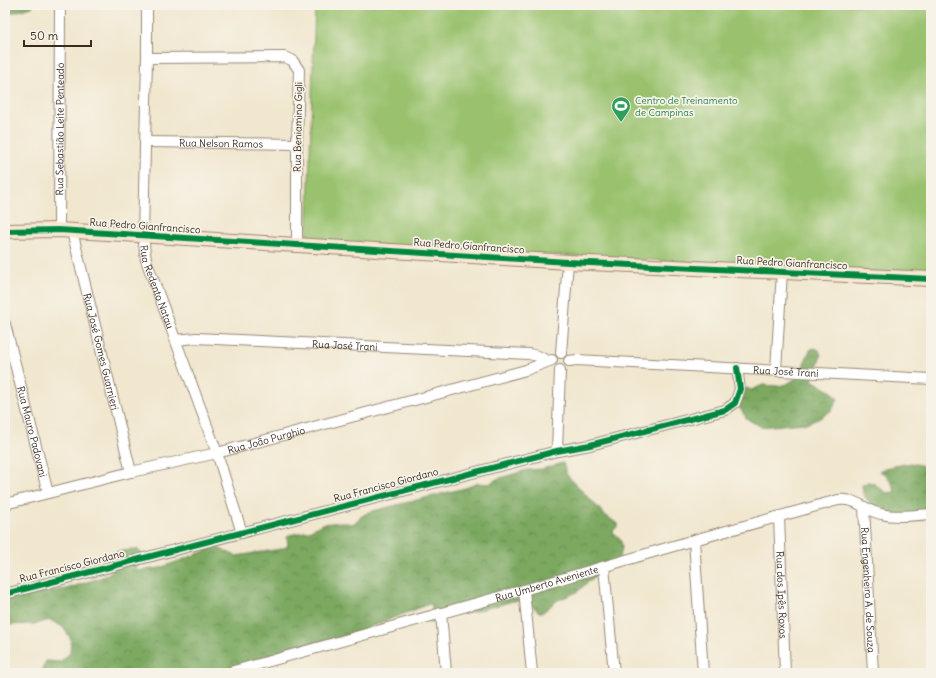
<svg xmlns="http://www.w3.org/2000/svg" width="936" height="678" viewBox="0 0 936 678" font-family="Delius,sans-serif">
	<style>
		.forest { fill: url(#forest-crowns); stroke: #5b6940 }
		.park { fill: #9ac26e; stroke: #6a7646 }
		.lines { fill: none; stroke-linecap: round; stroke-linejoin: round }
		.street-casing { stroke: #968876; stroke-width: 12 }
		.secondary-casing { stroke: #968876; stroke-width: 16 }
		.street { stroke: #fff; stroke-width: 10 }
		.secondary { stroke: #fbe5cf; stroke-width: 14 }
		.cycleway-casing { stroke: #f7f3e8; stroke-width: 8 }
		.cycleway { stroke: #00873e; stroke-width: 6 }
		.labels { text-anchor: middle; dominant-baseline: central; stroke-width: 3.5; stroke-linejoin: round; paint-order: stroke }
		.leisure-label { font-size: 10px; fill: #27864d; stroke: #f7f3e8; text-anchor: start }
		.street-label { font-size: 10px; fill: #3b2a1e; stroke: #f7f3e8 }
	</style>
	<defs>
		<pattern id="forest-crowns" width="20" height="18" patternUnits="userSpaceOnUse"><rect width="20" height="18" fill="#7ba861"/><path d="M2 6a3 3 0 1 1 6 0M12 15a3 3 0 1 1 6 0" fill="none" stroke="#66894f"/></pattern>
	</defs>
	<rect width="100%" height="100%" fill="#f7f3e8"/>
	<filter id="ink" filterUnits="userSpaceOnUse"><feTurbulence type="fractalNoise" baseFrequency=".025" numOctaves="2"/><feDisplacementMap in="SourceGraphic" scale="8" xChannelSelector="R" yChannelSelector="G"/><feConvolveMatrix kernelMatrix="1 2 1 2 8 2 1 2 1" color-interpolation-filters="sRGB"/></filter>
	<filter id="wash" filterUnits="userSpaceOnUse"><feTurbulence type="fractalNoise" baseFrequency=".012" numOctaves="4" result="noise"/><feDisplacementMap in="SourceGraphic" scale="16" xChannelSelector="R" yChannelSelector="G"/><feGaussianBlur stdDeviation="0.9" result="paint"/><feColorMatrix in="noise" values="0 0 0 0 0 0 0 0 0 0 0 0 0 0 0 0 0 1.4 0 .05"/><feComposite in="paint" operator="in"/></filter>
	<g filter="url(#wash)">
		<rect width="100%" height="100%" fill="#f1e7cf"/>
		<g class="forest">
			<path d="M5,5H34L32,7L7,14L5,11Z"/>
			<path d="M814,348L819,350L821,356L812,380L832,392L838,399L832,410L820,418L808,423L791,424L762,427L747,419L739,407L737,394L747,388L751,390L763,385L778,386L787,384L798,377L810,350Z"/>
			<path d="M563,463L567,475L605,515L619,525L613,531L614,534C626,542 622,551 617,563L605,567L577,592L558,600L543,612H539L528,602L513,601L473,612H449L438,622L430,623L425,620L432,609V605L429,604L365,629L256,666L204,673H40L46,661L60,662L70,653L71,639L63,627L50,620L35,624L5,625V598L66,589L105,576L120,565L105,560L106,556C116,552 129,549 139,550L141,552L136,571L160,568L213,548H218L236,556L281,549L288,546L287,537L289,535L309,531L322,524L340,522L353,524L362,516L369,512L465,488L478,483L489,484L497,479L527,470L542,469Z"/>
			<path d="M911,463L924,466L931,465V517L913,522L899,521L870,503L863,494L862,485L868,482L873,483L887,493L895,492C893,483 888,474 879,471L885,468Z"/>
		</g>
		<path class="park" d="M315,5H931V275L307,242Z"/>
	</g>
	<g filter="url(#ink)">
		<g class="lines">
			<defs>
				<g id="street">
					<path id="s1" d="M147,5V58L143,236L146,260L217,453L242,533"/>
					<path d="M147,58L284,57L292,60L299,70L297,144V245"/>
					<path id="s2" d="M145,142L297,144"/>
					<path id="s3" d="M59,230L60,5"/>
					<path id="s4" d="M72,231L131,472"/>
					<path id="s5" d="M5,324L48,493"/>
					<path id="s6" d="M176,340L196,338L529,354L538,356L548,361"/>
					<path d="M561,353L568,262"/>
					<path id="s7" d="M569,361L577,360L931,379"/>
					<path d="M776,370L782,272"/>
					<path d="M557,451L560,370"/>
					<path id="s8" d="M5,504L131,472L217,453L526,370L552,360"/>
					<path id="s9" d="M864,507L873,673"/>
					<path id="s10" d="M779,517L785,673"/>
					<path d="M694,540L703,673"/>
					<path d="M604,567L614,673"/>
					<path d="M524,590L532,673"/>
					<path d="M5,594L557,451L590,445L725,410L735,403L740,389L737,368"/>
					<path d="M441,613L446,673"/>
					<path id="s11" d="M227,673L524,590L694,540L838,500C858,498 863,510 881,514C897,518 915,515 931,514"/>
				</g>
				<path id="secondary" d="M5,231L59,230L568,262L931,279"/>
			</defs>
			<use href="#street" class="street-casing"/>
			<use href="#secondary" class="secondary-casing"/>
			<use href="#street" class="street"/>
			<use href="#secondary" class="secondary"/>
			<defs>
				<g id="cycleway">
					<path d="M5,231L59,230L568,262L931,279"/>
					<path d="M5,594L557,451L590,445L725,410L735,403L740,389L737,368"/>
				</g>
			</defs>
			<use href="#cycleway" class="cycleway-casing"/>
			<use href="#cycleway" class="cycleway"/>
		</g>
	</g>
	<defs>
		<symbol id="stadium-pin" viewBox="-11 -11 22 30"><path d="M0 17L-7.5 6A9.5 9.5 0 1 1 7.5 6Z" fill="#2e9e5b" stroke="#f7f3e8"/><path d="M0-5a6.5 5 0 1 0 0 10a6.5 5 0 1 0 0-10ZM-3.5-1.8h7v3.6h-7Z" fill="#fff"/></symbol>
	</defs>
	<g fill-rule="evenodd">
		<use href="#stadium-pin" x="610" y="95" width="22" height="30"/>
	</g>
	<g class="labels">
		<g class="leisure-label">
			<text x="635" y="100">Centro de Treinamento<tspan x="635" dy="12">de Campinas</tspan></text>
		</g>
		<g class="street-label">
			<text transform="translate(298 127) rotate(-89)">Rua Beniamino Gigli</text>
			<text stroke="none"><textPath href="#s3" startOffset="101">Rua Sebastião Leite Penteado</textPath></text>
			<text stroke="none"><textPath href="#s2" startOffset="76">Rua Nelson Ramos</textPath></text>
			<text transform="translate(145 226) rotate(4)">Rua Pedro Gianfrancisco</text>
			<text transform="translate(469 246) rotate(4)">Rua Pedro Gianfrancisco</text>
			<text transform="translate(792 263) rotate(3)">Rua Pedro Gianfrancisco</text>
			<text stroke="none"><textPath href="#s1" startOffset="284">Rua Redento Natau</textPath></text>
			<text stroke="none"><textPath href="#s6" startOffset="169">Rua José Trani</textPath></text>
			<text stroke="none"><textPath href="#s4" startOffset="124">Rua José Gomes Guarnieri</textPath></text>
			<text stroke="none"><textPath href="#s7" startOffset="217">Rua José Trani</textPath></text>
			<text stroke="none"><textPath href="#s5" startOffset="111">Rua Mauro Padovani</textPath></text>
			<text stroke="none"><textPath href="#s8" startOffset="269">Rua João Purghio</textPath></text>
			<text transform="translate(386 485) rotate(-15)">Rua Francisco Giordano</text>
			<text transform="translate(72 566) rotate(-14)">Rua Francisco Giordano</text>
			<text stroke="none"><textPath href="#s11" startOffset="332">Rua Umberto Aveniente</textPath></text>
			<text stroke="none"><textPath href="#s9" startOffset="83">Rua Engenheiro A. de Souza</textPath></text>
			<text stroke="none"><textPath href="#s10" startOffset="78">Rua dos Ipês Roxos</textPath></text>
		</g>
	</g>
	<rect width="936" height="678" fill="none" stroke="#f7f3e8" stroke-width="20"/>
	<path d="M24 40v6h67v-6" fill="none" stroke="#3b2a1e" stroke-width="2"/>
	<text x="30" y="40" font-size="12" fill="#3b2a1e" stroke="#f7f3e8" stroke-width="3" paint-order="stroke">50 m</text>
</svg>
